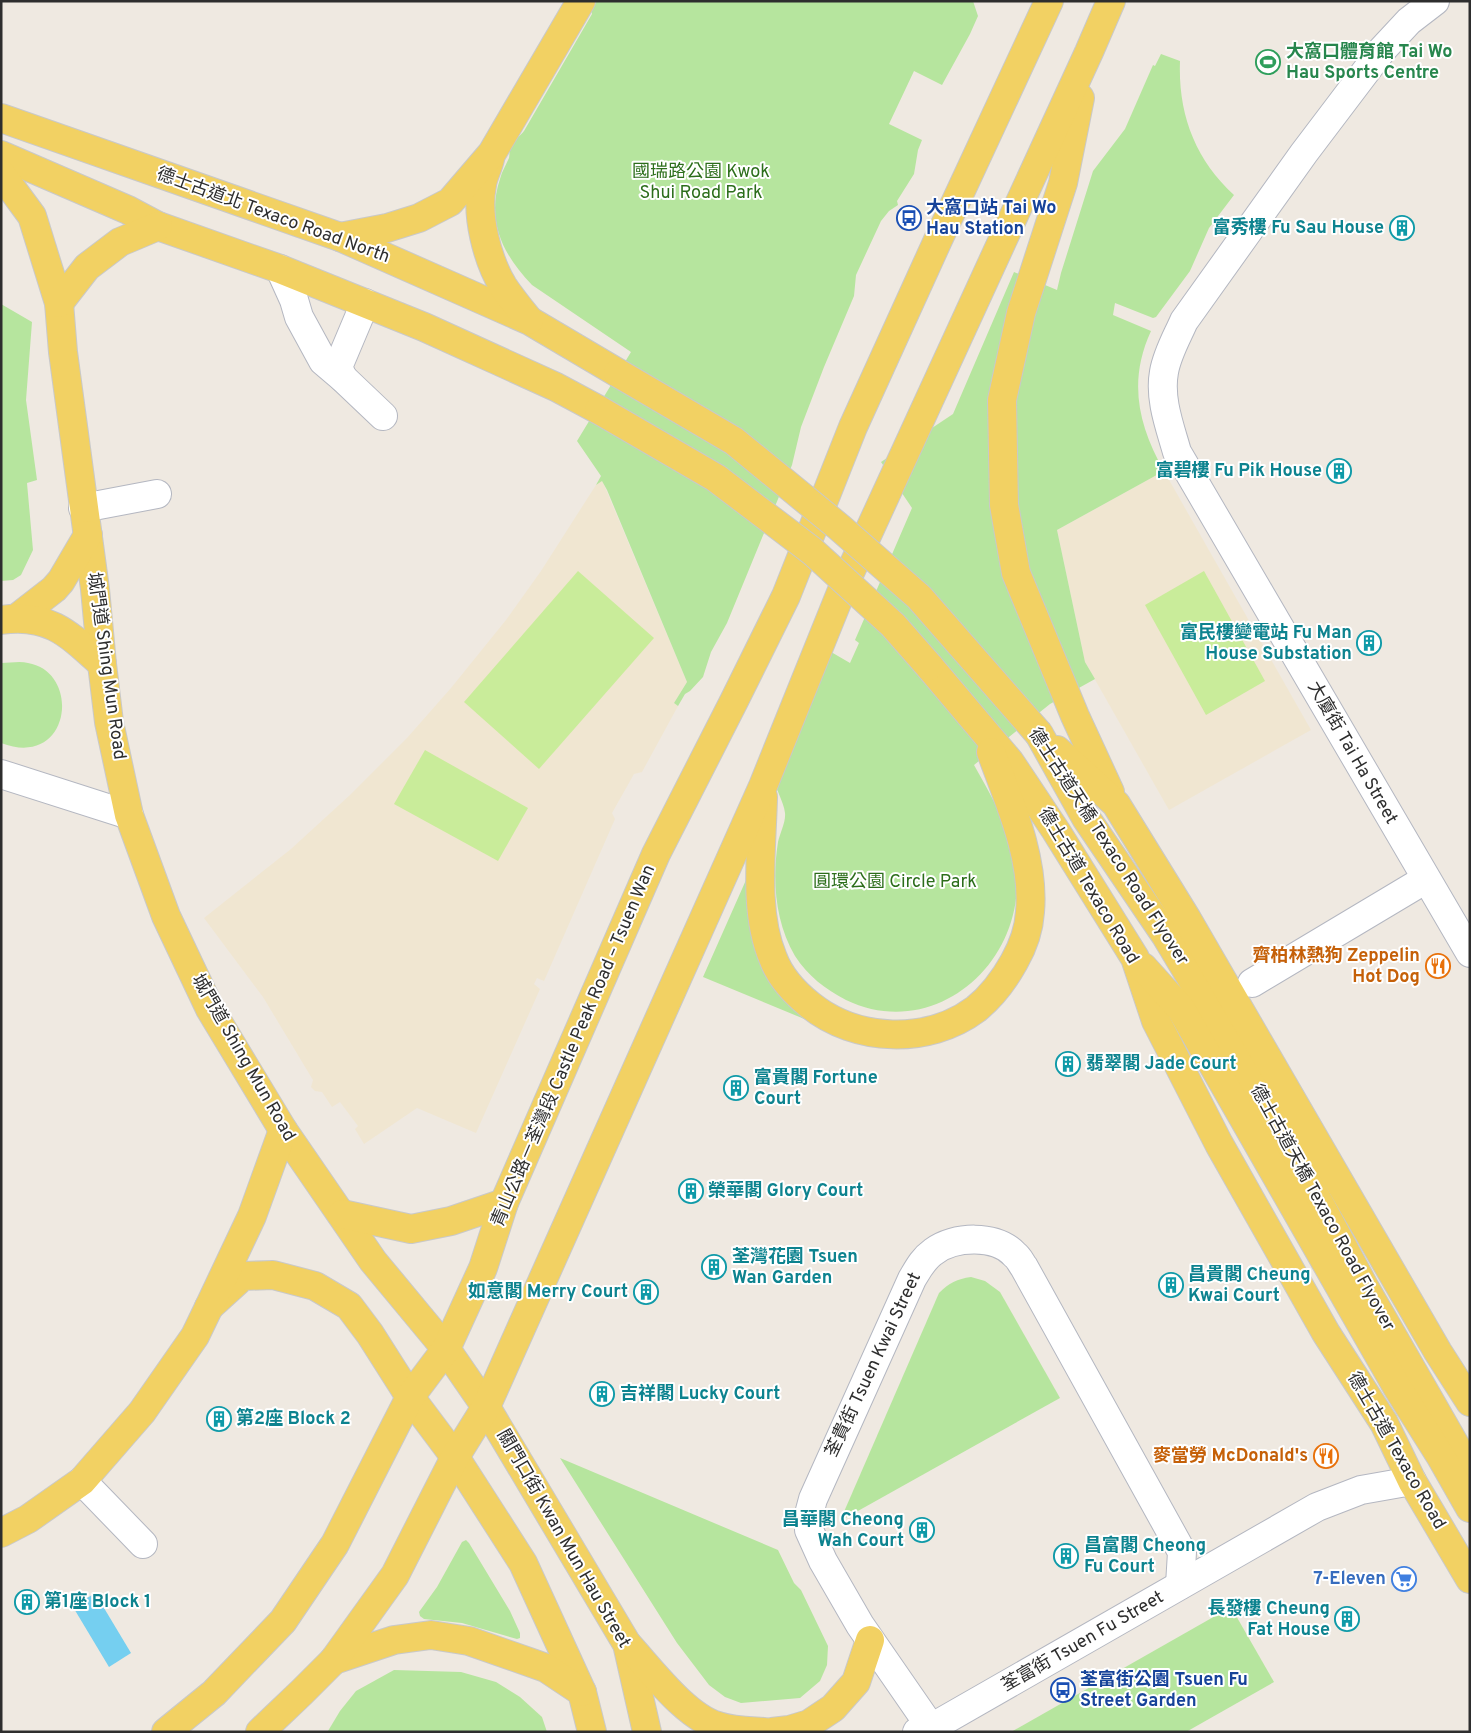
<svg xmlns="http://www.w3.org/2000/svg" width="1471" height="1733" viewBox="0 0 1471 1733" font-family="Overpass,'Noto Sans TC',sans-serif">
	<style>
		.education { fill: #f0e6d1 }
		.green { fill: #b6e59e }
		.pitch { fill: #c9ec9a }
		.water { fill: #75cff0 }
		.lines { fill: none; stroke-linecap: round; stroke-linejoin: round }
		.minor-casing { stroke: #b4b7c1; stroke-width: 30 }
		.major-casing { stroke: #c9c9c9; stroke-width: 30 }
		.minor { stroke: #fff; stroke-width: 28 }
		.major { stroke: #f2d163; stroke-width: 28 }
		.major-bridge-casing { stroke: #c9c9c9; stroke-width: 30; stroke-linecap: butt }
		.major-bridge { stroke: #f2d163; stroke-width: 28 }
		.labels { text-anchor: middle; dominant-baseline: central; stroke-width: 4; stroke-linejoin: round; paint-order: stroke }
		.leisure-label { font-size: 18px; font-weight: bold; fill: #27864d; stroke: #fff; text-anchor: start }
		.park-label { font-size: 18px; fill: #2c6e1b; stroke: #fff }
		.transit-label { font-size: 18px; font-weight: bold; fill: #164399; stroke: #fff; text-anchor: start }
		.street-label { font-size: 18px; fill: #2e2e2e; stroke: #fff }
		.culture-label { font-size: 18px; font-weight: bold; fill: #0d838f; stroke: #fff; text-anchor: start }
		.food-label { font-size: 18px; font-weight: bold; fill: #c56008; stroke: #fff; text-anchor: end }
		.shop-label { font-size: 18px; font-weight: bold; fill: #366cbe; stroke: #fff; text-anchor: end }
	</style>
	<rect width="100%" height="100%" fill="#efe9e1"/>
	<g class="education">
		<path d="M1164,471L1311,730L1169,810L1085,662L1057,530Z"/>
		<path d="M602,480L687,682L674,703L678,706L642,772L634,774L612,813L615,819L544,981L537,978L534,984L540,989L476,1133L417,1108L364,1144L355,1129L358,1126L340,1102L332,1107L322,1092L315,1091L311,1087L313,1080L263,997L204,918L291,849L350,795L407,738L451,688L506,620L541,571L596,485Z"/>
	</g>
	<g class="green">
		<path d="M597,1H973L978,16L970,34L942,85L914,71L889,124L922,140L918,150L914,174L897,201L898,205L889,211L881,221L856,275L854,296L824,367L801,427L792,465L727,623L711,652L703,677L690,691L685,694L678,706L674,703L687,682L607,490L602,481L596,485L601,476L577,441L631,352L532,285C503,255 486,221 500,179C502,171 506,165 509,158C510,154 509,149 511,146C513,141 520,136 524,131L592,14L591,10Z"/>
		<path d="M1161,54L1180,61C1178,114 1195,159 1234,195L1209,228L1190,271L1156,317L1153,318L1115,303L1113,315L1151,331C1128,381 1138,425 1164,471L1057,530L1085,662L1095,679L1050,704L974,765C995,802 1017,840 1017,884C1016,972 929,1040 846,1000C825,989 808,976 795,956C775,922 772,880 778,842C780,833 786,822 785,813C784,803 774,784 771,774L826,649L850,663L859,643L855,640L912,508L881,462L953,414L1014,272L1057,290L1061,273L1093,171L1125,129L1153,65L1155,66Z"/>
		<path d="M1,304L32,322L26,400L37,480L27,483L33,550L21,575L13,580L1,581Z"/>
		<path d="M1,663C10,663 20,661 28,663C82,672 71,770 1,743Z"/>
		<path d="M750,871L749,909L753,942L765,968L814,1023L703,977Z"/>
		<path d="M971,1277L985,1281L1000,1292L1060,1398L840,1521L939,1293C949,1283 957,1279 971,1277Z"/>
		<path d="M560,1458L778,1550L794,1583L801,1590L828,1646L827,1665L820,1681L800,1698L741,1703L725,1697L709,1685L677,1643Z"/>
		<path d="M466,1540L469,1543L510,1611L520,1633V1638L517,1639L462,1623L424,1619L420,1616L419,1612L437,1587L462,1542Z"/>
		<path d="M1231,1607L1274,1682L1186,1732H1011Z"/>
		<path d="M394,1670L461,1672L496,1682L520,1697L542,1717L547,1732L328,1731L340,1711L356,1691Z"/>
	</g>
	<g class="pitch">
		<path d="M578,571L654,638L539,769L464,702Z"/>
		<path d="M1204,571L1265,681L1206,715L1145,605Z"/>
		<path d="M425,750L528,808L498,861L394,804Z"/>
	</g>
	<path class="water" d="M95,1593L131,1653L109,1667L73,1607Z"/>
	<g class="lines">
		<defs>
			<g id="minor">
				<path d="M1435,1L1409,21L1382,50L1304,153L1184,321C1177,337 1167,354 1164,372C1159,399 1170,427 1177,452L1470,953"/>
				<path d="M280,269L294,300L299,317L323,361L343,378L383,416"/>
				<path d="M343,378L338,367L365,303"/>
				<path d="M83,508L157,494"/>
				<path d="M1,774L129,815"/>
				<path d="M1252,983L1426,879"/>
				<path d="M82,1481L143,1544"/>
				<path d="M917,1732L931,1728L1317,1507L1361,1490L1412,1481"/>
				<path d="M934,1732L860,1625L823,1561L809,1530V1514L813,1499L912,1279C918,1269 923,1259 933,1252C954,1236 996,1234 1015,1255C1019,1258 1021,1263 1024,1267L1182,1552L1180,1585"/>
			</g>
			<g id="major">
				<path d="M1080,98L1063,183L1021,313L1002,400L1004,505L1016,573L1075,716L1110,792"/>
				<path d="M1,118L340,237L530,321L618,373"/>
				<path d="M1,155L128,210L158,226L280,269L424,327L556,387L599,410"/>
				<path d="M490,159C488,168 483,176 482,185C476,216 487,259 503,286C511,298 520,309 529,320"/>
				<path d="M1,174L32,216L59,303L63,352L95,589L102,664L109,722L129,815L166,916L210,1009L283,1130L373,1261L446,1349L486,1407L627,1644L647,1732"/>
				<path d="M340,237L387,228L419,218L450,202L492,153L581,1"/>
				<path d="M59,303L87,267L120,242L158,226"/>
				<path d="M18,617L54,589L61,581L88,535"/>
				<path d="M1,620C49,613 69,634 102,664"/>
				<path d="M929,666L1010,762L1056,831L1135,958L1156,1021L1219,1144L1326,1333L1384,1423L1412,1481L1470,1579"/>
				<path d="M1039,734L1086,818L1166,936L1261,1095L1365,1288L1470,1471"/>
				<path d="M1057,750L1116,804L1187,919L1438,1352L1470,1402"/>
				<path d="M763,797C762,849 753,911 773,958C780,977 795,993 810,1005C856,1042 928,1045 976,1009C992,996 1004,980 1014,962C1022,948 1029,929 1030,912C1035,859 1009,801 991,752"/>
				<path d="M1143,967L1181,1009L1397,1387L1441,1457L1470,1508"/>
				<path d="M342,1214L411,1229L451,1221L504,1203"/>
				<path d="M209,1307L243,1276L273,1275L315,1286L349,1306L370,1334L410,1397L455,1457L523,1563L582,1692L592,1732"/>
				<path d="M1,1533L28,1519L82,1481L142,1412L195,1336L209,1307L252,1216L283,1130"/>
				<path d="M628,1645C651,1670 686,1717 718,1726C733,1731 749,1731 764,1732"/>
				<path d="M334,1660L394,1640L431,1635L469,1641L546,1668L582,1692"/>
				<path d="M166,1732L214,1693L283,1621L335,1544L410,1397L446,1349L483,1268L504,1203L656,854L734,701L786,596L853,427L938,240L1049,1"/>
				<path d="M260,1732L302,1692L334,1660L395,1575L455,1457L486,1407L763,786L842,590L1089,52L1111,1"/>
				<path d="M772,1732L789,1730L809,1724L833,1708L856,1682L870,1640"/>
			</g>
		</defs>
		<use href="#minor" class="minor-casing"/>
		<use href="#major" class="major-casing"/>
		<use href="#minor" class="minor"/>
		<use href="#major" class="major"/>
		<defs>
			<g id="major-bridge">
				<path d="M618,373L734,441L839,527L919,597L1039,734"/>
				<path d="M599,410L716,478L812,551L893,625L929,666"/>
			</g>
		</defs>
		<use href="#major-bridge" class="major-bridge-casing"/>
		<use href="#major-bridge" class="major-bridge"/>
	</g>
	<defs>
		<symbol id="stadium-ring" viewBox="-11 -11 22 22"><circle r="9.5" fill="#fff" stroke="#2e9e5b" stroke-width="1.5"/><path d="M0-5a6.5 5 0 1 0 0 10a6.5 5 0 1 0 0-10ZM-3.5-1.8h7v3.6h-7Z" fill="#2e9e5b"/></symbol>
		<symbol id="bus-ring" viewBox="-11 -11 22 22"><circle r="9.5" fill="#fff" stroke="#1a4fb4" stroke-width="1.5"/><path d="M-5-6H5V4H4V6H2V4H-2V6H-4V4H-5ZM-3.5-4V0h7V-4ZM-3.5 1.2v1.5H-2V1.2ZM2 1.2v1.5H3.5V1.2Z" fill="#1a4fb4"/></symbol>
		<symbol id="building-ring" viewBox="-11 -11 22 22"><circle r="9.5" fill="#fff" stroke="#0f9aa8" stroke-width="1.5"/><path d="M-4-6H4V6H1V3H-1V6H-4ZM-2.5-4.3h1.7v1.8h-1.7ZM.8-4.3h1.7v1.8H.8ZM-2.5-1h1.7V.8h-1.7ZM.8-1h1.7V.8H.8Z" fill="#0f9aa8"/></symbol>
		<symbol id="restaurant-ring" viewBox="-11 -11 22 22"><circle r="9.5" fill="#fff" stroke="#e8710a" stroke-width="1.5"/><path d="M-5-6h1v4h1v-4h1v4h1v-4h1v5L-1.5 .5V6h-2V.5L-5-1ZM5-6V6H3V1.5H1.5Q1.5-4 5-6Z" fill="#e8710a"/></symbol>
		<symbol id="supermarket-ring" viewBox="-11 -11 22 22"><circle r="9.5" fill="#fff" stroke="#3f7fe0" stroke-width="1.5"/><path d="M-6-5.5h2.5l.6 2H6L4.5 2H-2.5L-4.4-4H-6ZM-1.5 3.2a1.3 1.3 0 1 0 .1 0ZM3 3.2a1.3 1.3 0 1 0 .1 0Z" fill="#3f7fe0"/></symbol>
	</defs>
	<g fill-rule="evenodd">
		<use href="#stadium-ring" x="1254" y="48" width="28" height="28"/>
		<use href="#bus-ring" x="895" y="204" width="28" height="28"/>
		<use href="#building-ring" x="1388" y="214" width="28" height="28"/>
		<use href="#building-ring" x="1325" y="457" width="28" height="28"/>
		<use href="#building-ring" x="1355" y="629" width="28" height="28"/>
		<use href="#restaurant-ring" x="1424" y="952" width="28" height="28"/>
		<use href="#building-ring" x="1054" y="1050" width="28" height="28"/>
		<use href="#building-ring" x="722" y="1074" width="28" height="28"/>
		<use href="#building-ring" x="677" y="1177" width="28" height="28"/>
		<use href="#building-ring" x="700" y="1253" width="28" height="28"/>
		<use href="#building-ring" x="1157" y="1271" width="28" height="28"/>
		<use href="#building-ring" x="632" y="1278" width="28" height="28"/>
		<use href="#building-ring" x="588" y="1380" width="28" height="28"/>
		<use href="#building-ring" x="205" y="1405" width="28" height="28"/>
		<use href="#restaurant-ring" x="1312" y="1442" width="28" height="28"/>
		<use href="#building-ring" x="908" y="1516" width="28" height="28"/>
		<use href="#building-ring" x="1052" y="1542" width="28" height="28"/>
		<use href="#supermarket-ring" x="1390" y="1565" width="28" height="28"/>
		<use href="#building-ring" x="13" y="1588" width="28" height="28"/>
		<use href="#building-ring" x="1333" y="1605" width="28" height="28"/>
		<use href="#bus-ring" x="1049" y="1676" width="28" height="28"/>
	</g>
	<g class="labels">
		<g class="leisure-label">
			<text x="1286" y="52">大窩口體育館 Tai Wo<tspan x="1286" dy="21">Hau Sports Centre</tspan></text>
		</g>
		<g class="park-label">
			<text x="701" y="172">國瑞路公園 Kwok<tspan x="701" dy="21">Shui Road Park</tspan></text>
			<text x="895" y="882">圓環公園 Circle Park</text>
		</g>
		<g class="transit-label">
			<text x="926" y="208">大窩口站 Tai Wo<tspan x="926" dy="21">Hau Station</tspan></text>
			<text x="1080" y="1680">荃富街公園 Tsuen Fu<tspan x="1080" dy="21">Street Garden</tspan></text>
		</g>
		<g class="street-label">
			<text transform="translate(273 216) rotate(20)">德士古道北 Texaco Road North</text>
			<text transform="translate(106 666) rotate(82)">城門道 Shing Mun Road</text>
			<text transform="translate(1352 753) rotate(60)">大廈街 Tai Ha Street</text>
			<text transform="translate(1108 847) rotate(57)">德士古道天橋 Texaco Road Flyover</text>
			<text transform="translate(1088 886) rotate(59)">德士古道 Texaco Road</text>
			<text transform="translate(574 1046) rotate(-67)">青山公路－荃灣段 Castle Peak Road – Tsuen Wan</text>
			<text transform="translate(243 1058) rotate(60)">城門道 Shing Mun Road</text>
			<text transform="translate(1322 1208) rotate(61)">德士古道天橋 Texaco Road Flyover</text>
			<text transform="translate(874 1365) rotate(-65)">荃貴街 Tsuen Kwai Street</text>
			<text transform="translate(1396 1451) rotate(60)">德士古道 Texaco Road</text>
			<text transform="translate(563 1539) rotate(60)">關門口街 Kwan Mun Hau Street</text>
			<text transform="translate(1083 1642) rotate(-30)">荃富街 Tsuen Fu Street</text>
		</g>
		<g class="culture-label">
			<text x="1384" y="228" text-anchor="end">富秀樓 Fu Sau House</text>
			<text x="1322" y="471" text-anchor="end">富碧樓 Fu Pik House</text>
			<text x="1352" y="633" text-anchor="end">富民樓變電站 Fu Man<tspan x="1352" dy="21">House Substation</tspan></text>
			<text x="1086" y="1064">翡翠閣 Jade Court</text>
			<text x="754" y="1078">富貴閣 Fortune<tspan x="754" dy="21">Court</tspan></text>
			<text x="708" y="1191">榮華閣 Glory Court</text>
			<text x="732" y="1257">荃灣花園 Tsuen<tspan x="732" dy="21">Wan Garden</tspan></text>
			<text x="1188" y="1275">昌貴閣 Cheung<tspan x="1188" dy="21">Kwai Court</tspan></text>
			<text x="628" y="1292" text-anchor="end">如意閣 Merry Court</text>
			<text x="620" y="1394">吉祥閣 Lucky Court</text>
			<text x="236" y="1419">第2座 Block 2</text>
			<text x="904" y="1520" text-anchor="end">昌華閣 Cheong<tspan x="904" dy="21">Wah Court</tspan></text>
			<text x="1084" y="1546">昌富閣 Cheong<tspan x="1084" dy="21">Fu Court</tspan></text>
			<text x="44" y="1602">第1座 Block 1</text>
			<text x="1330" y="1609" text-anchor="end">長發樓 Cheung<tspan x="1330" dy="21">Fat House</tspan></text>
		</g>
		<g class="food-label">
			<text x="1420" y="956">齊柏林熱狗 Zeppelin<tspan x="1420" dy="21">Hot Dog</tspan></text>
			<text x="1308" y="1456">麥當勞 McDonald's</text>
		</g>
		<g class="shop-label">
			<text x="1386" y="1579">7-Eleven</text>
		</g>
	</g>
	<rect width="1471" height="1733" fill="none" stroke="#2e2e2e" stroke-width="5"/>
</svg>
